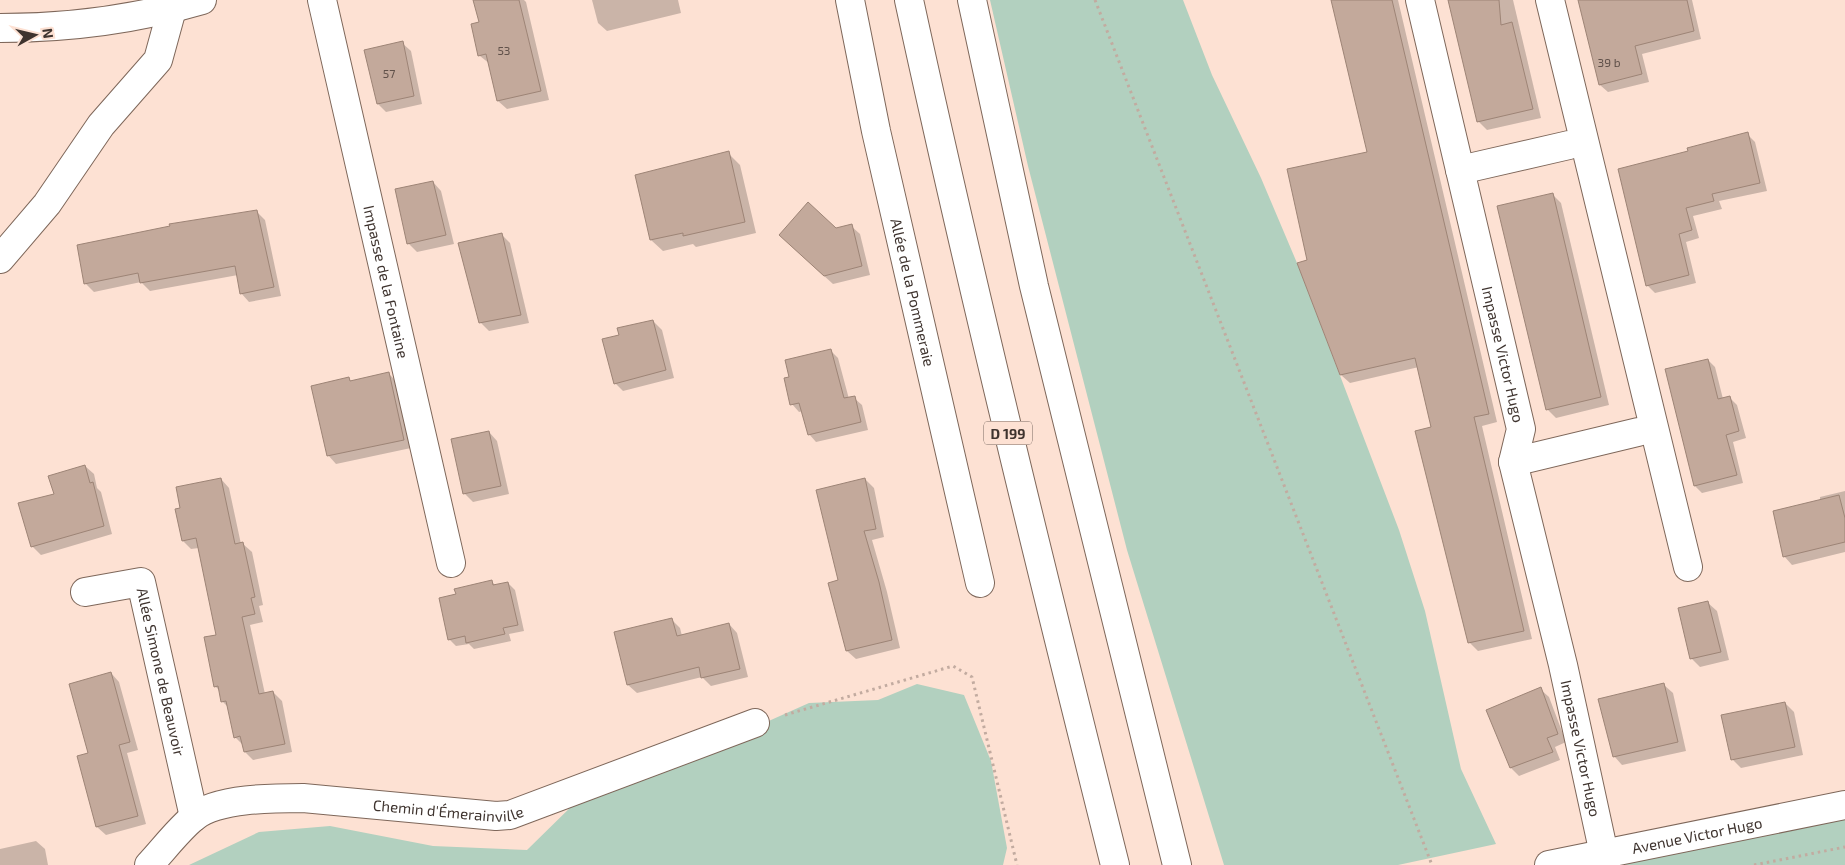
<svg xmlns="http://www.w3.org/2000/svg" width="1845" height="865" viewBox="0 0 1845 865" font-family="'Exo 2',sans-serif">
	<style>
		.green { fill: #b2d0bf }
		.shadow { fill: #0003 }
		.building { fill: #c3a99b; stroke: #9d8476 }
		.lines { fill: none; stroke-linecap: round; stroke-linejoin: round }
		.minor-casing { stroke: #7e675a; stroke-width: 30 }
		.major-casing { stroke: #7e675a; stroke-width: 30 }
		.highway-casing { stroke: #7e675a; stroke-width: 30 }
		.path { stroke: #c2aba0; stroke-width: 3; stroke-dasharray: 2.5 4; stroke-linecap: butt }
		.minor { stroke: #fff; stroke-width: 28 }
		.major { stroke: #fff; stroke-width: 28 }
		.highway { stroke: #fff; stroke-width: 28 }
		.labels { text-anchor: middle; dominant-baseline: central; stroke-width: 4; stroke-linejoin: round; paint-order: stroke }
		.number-label { font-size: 12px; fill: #60514a }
		.shield { fill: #fde1d3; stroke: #786860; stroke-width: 1 }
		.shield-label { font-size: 14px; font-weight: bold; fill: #3f342f }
		.street-label { font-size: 15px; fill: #3f342f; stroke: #fde1d3 }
	</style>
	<rect width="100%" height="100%" fill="#fde1d3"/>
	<g class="green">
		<path d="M990,0H1183L1212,75L1261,178L1297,263L1399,530L1425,611L1461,769L1496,844L1398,865H1224L1127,550L1028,166Z"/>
		<path d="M917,684L964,695L991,761L1007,848L1003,865H189L259,832L330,826L433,846L527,850L580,798L663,768L809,703L878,700Z"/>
		<path d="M1845,818V865H1620Z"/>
	</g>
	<g class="shadow">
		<path d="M490,0H524L526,2L549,100L507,109L498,101L490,64L480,56V23Z"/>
		<path d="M592,0H678L681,13L607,31L598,23Z"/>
		<path d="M1332,0H1398L1497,422L1482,426L1532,639L1478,651L1469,642L1433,428L1419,367L1350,383L1341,375L1309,261L1368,153Z"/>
		<path d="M1449,0H1513L1541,118L1487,130L1478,121Z"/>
		<path d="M1579,0H1692L1701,39L1642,54L1649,82L1608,92L1600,85Z"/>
		<path d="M402,43L411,51L422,104L386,112L378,104Z"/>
		<path d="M1747,134L1755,142L1767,191L1719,201L1722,209L1693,216L1699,238L1686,242L1696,283L1655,293L1647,285L1689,152Z"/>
		<path d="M728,153L740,165L756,233L696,247L693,244L663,251L651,240Z"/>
		<path d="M433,182L441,191L454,244L417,252L408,243Z"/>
		<path d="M1552,194L1561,203L1609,405L1556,418L1547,409Z"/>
		<path d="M256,211L265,220L281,296L249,302L241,293L238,275L150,291L141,282L94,292L85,283Z"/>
		<path d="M851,226L860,234L870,275L833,284L789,244Z"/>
		<path d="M502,235L510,243L529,323L489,331L480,322Z"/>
		<path d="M653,321L662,330L674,378L623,391L615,383L621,336Z"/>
		<path d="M830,350L838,358L849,399L854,398L862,405L868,430L816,442L809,434L803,411L799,412L792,404Z"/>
		<path d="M1708,360L1715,367L1723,399L1730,398L1737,405L1746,438L1733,442L1743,483L1702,493L1695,486Z"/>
		<path d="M389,374L397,382L411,448L336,464L328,455L349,379L352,382Z"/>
		<path d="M489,432L497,441L509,494L473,502L464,493Z"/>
		<path d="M85,466L94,474L97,488L101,492L112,534L41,555L32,546L55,495Z"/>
		<path d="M221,479L229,488L241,544H243L252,552L263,605L259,606L263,622L250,625L265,694L273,692L282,701L292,752L253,760L245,752L244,746L235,737L229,708L222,701L220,691L215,686L217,636L199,548L191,549L183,541L181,509Z"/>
		<path d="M865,479L874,488L884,537L872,540L887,592L900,648L856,659L847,651L830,584L839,581Z"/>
		<path d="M1845,491V552L1792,565L1784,556L1820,501V497Z"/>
		<path d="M492,582L496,586L508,583L515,590L524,631L509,634L511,641L474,649L469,644L456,646L449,639L457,595Z"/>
		<path d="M1708,603L1717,611L1729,660L1700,667L1691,658Z"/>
		<path d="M672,620L680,628L682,636L729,624L737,633L748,677L711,686L702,677L637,693L628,685Z"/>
		<path d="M111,673L119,682L138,750L127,753L146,824L106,835L97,827Z"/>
		<path d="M1664,685L1673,693L1686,751L1622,765L1614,756Z"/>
		<path d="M1540,689L1549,697L1566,742L1555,747L1560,760L1519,776L1511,768Z"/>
		<path d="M1785,703L1794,712L1803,755L1741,768L1733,760L1723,716Z"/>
		<path d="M36,841L45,849L48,865H0V849Z"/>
	</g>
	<g class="building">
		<path d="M473,0H519L541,91L497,101L486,54L478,56L471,24L479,22Z"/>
		<path d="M1331,0H1392L1489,414L1474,417L1524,631L1468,643L1415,431L1431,427L1415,358L1340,375L1297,263L1307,260L1287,169L1367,152Z"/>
		<path d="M1448,0H1499L1501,25L1512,22L1533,109L1477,122Z"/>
		<path d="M1578,0H1687L1694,31L1635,46L1642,74L1599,85Z"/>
		<path d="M403,41L414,96L377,104L364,50Z"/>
		<path d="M1748,132L1760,183L1712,194L1714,201L1686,208L1692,230L1679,234L1689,275L1646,286L1618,169L1688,151L1687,148Z"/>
		<path d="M729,151L745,222L683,236V233L650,240L635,175Z"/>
		<path d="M433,181L446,235L407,244L395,189Z"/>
		<path d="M1553,193L1601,397L1546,410L1497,206Z"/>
		<path d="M808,202L836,228L852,224L862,266L824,276L779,235Z"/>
		<path d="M257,210L274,287L240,294L235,266L140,283L138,273L84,284L77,245L170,226L169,224Z"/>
		<path d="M502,233L521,315L479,323L458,243Z"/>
		<path d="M653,320L666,370L614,384L602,339L619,335L617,328Z"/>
		<path d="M831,349L844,398L855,396L861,422L808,435L799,403L790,405L784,378L789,377L785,360Z"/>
		<path d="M1708,359L1718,399L1730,396L1739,431L1726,435L1737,475L1694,486L1665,369Z"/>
		<path d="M389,372L404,440L327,456L311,386L349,377L350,381Z"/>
		<path d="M489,431L501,486L463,494L451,439Z"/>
		<path d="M85,465L90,483L93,482L104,526L31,547L18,503L54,494L48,476Z"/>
		<path d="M221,478L235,544L243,542L255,597L251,598L255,614L242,617L259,694L273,691L285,744L244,752L240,736L234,738L226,701L221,702L218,686L214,687L204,637L216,635L196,538L182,541L175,509L180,508L176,487Z"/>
		<path d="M865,478L876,529L864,531L879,582L892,640L846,651L828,583L838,580L816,490Z"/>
		<path d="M1839,495L1845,518V542L1783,557L1773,511Z"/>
		<path d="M492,580L493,585L508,582L518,625L503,628L505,634L466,643L465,636L448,640L439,598L456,594L454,589Z"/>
		<path d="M1708,601L1721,652L1690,659L1678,608Z"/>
		<path d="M672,618L677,636L729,623L740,669L701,678L699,667L627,685L614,632Z"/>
		<path d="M111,672L130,742L119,745L138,816L96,827L77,756L88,753L69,684Z"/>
		<path d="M1664,683L1678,742L1613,757L1598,699Z"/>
		<path d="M1541,687L1558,734L1547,738L1553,752L1510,768L1486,710Z"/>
		<path d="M1785,702L1795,747L1731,760L1721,715Z"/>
	</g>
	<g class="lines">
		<defs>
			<g id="minor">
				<path id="s1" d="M322,0L451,563"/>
				<path id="s2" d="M850,0L876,131L980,583"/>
				<path id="s3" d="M1420,0L1521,429L1513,462L1563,665L1604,854"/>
				<path d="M1550,0L1688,567"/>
				<path d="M1460,170L1569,145"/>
				<path d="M0,259L47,204L101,125L158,60L172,9"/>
				<path d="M1513,462L1638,432"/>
				<path id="s4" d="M85,592L141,582L194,817"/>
				<path id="s5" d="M149,865C164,849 178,830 194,817C217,798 274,798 303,798L496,816L510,815L755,723"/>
				<path id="s6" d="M1549,865L1845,805"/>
			</g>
			<path id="major" d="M0,28C68,28 137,19 202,0"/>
			<g id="highway">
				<path d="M909,0C972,290 1043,577 1115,865"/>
				<path d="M972,0L1034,286L1177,865"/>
			</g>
		</defs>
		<use href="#minor" class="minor-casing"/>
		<use href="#major" class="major-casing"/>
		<use href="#highway" class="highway-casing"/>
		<g class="path">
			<path d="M1095,0L1432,865"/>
			<path d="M785,715L953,666L972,677L1017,865"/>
			<path d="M1754,865L1845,847"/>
		</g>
		<use href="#minor" class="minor"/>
		<use href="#major" class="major"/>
		<use href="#highway" class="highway"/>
	</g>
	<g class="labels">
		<g class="number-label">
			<text x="504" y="50">53</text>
			<text x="1609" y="62">39 b</text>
			<text x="389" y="73">57</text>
		</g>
		<rect class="shield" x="984" y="421.5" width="48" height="23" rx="4"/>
		<g class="shield-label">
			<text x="1008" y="433">D 199</text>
		</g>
		<g class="street-label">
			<text stroke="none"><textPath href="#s1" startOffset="289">Impasse de la Fontaine</textPath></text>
			<text stroke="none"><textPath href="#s2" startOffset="299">Allée de la Pommeraie</textPath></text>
			<text stroke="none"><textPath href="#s3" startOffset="364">Impasse Victor Hugo</textPath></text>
			<text stroke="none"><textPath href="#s4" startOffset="149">Allée Simone de Beauvoir</textPath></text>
			<text stroke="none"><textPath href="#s3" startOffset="769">Impasse Victor Hugo</textPath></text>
			<text stroke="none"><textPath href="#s5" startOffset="324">Chemin d'Émerainville</textPath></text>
			<text stroke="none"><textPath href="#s6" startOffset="151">Avenue Victor Hugo</textPath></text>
		</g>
	</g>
	<g transform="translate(35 35) rotate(82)" stroke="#fde1d3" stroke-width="4" paint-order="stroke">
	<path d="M0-4L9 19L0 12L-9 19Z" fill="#3f342f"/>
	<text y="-8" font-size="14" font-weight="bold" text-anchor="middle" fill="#3f342f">N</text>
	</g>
</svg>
